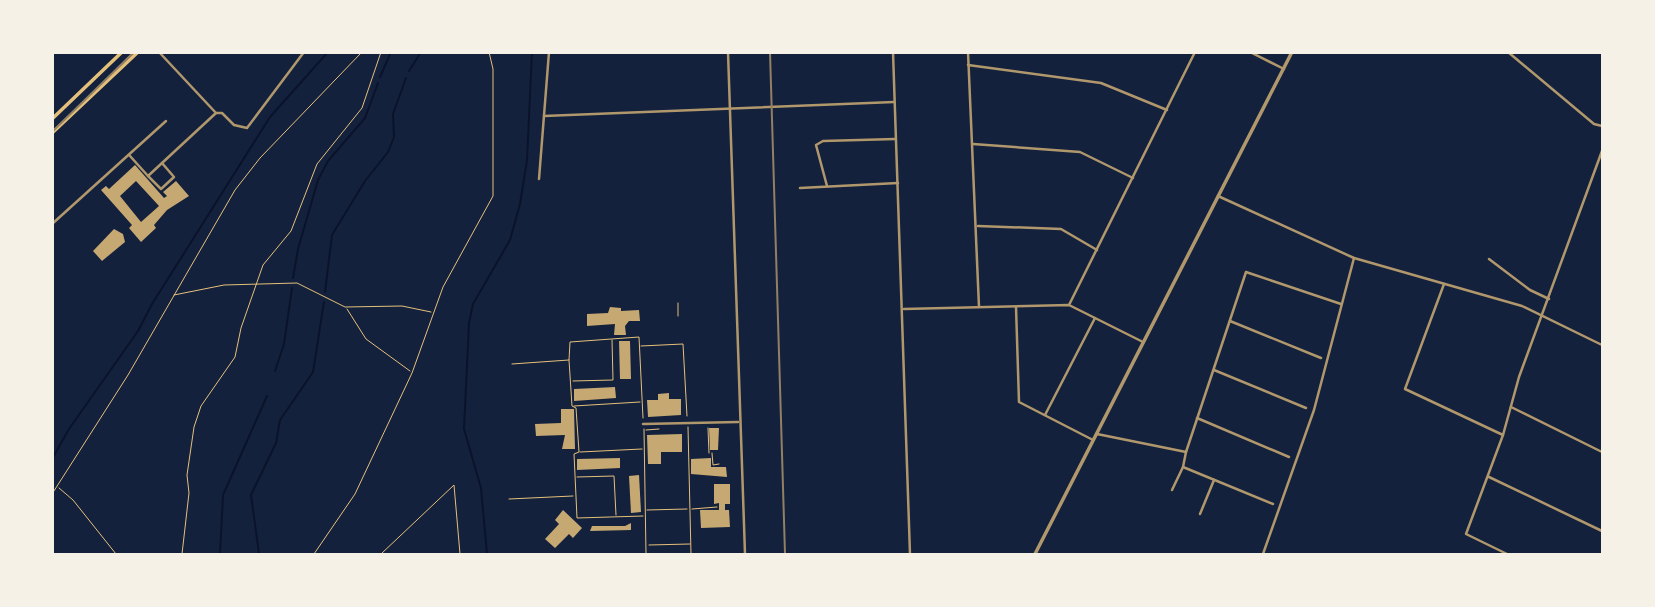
<svg xmlns="http://www.w3.org/2000/svg" width="1655" height="607" viewBox="0 0 1655 607" font-family="'Public Sans',sans-serif">
	<style>
		.lines { fill: none; stroke-linecap: round; stroke-linejoin: round }
		.stream { stroke: #0b132b; stroke-width: 2 }
		.building { fill: #c6a872; fill-rule: evenodd }
		.path { stroke: #e5c07b; stroke-width: 1 }
		.minor { stroke: #b1986c; stroke-width: 2.5 }
		.tertiary { stroke: #b1986c; stroke-width: 3.5 }
		.secondary { stroke: #e5c07b; stroke-width: 3.5 }
		.tram { stroke: #918062; stroke-width: 2 }
		.rail { stroke: #918062; stroke-width: 2 }
	</style>
	<rect width="100%" height="100%" fill="#14213d"/>
	<g class="lines">
		<g class="stream">
			<path d="M409,71L421,52"/>
			<path d="M380,77L391,52"/>
			<path d="M293,278L298,249L318,180L328,161L365,118L378,83"/>
			<path d="M325,292L332,235L365,181L388,152L394,137L393,114L406,78"/>
			<path d="M275,371L284,344L292,288"/>
			<path d="M52,459L69,429L138,331L152,304L270,117L328,52"/>
			<path d="M220,554L223,495L267,396"/>
			<path d="M259,554L251,495L276,443L280,420L313,372L324,302"/>
			<path d="M487,554L481,488L464,429L469,323L473,304L510,240L520,204L527,160L532,52"/>
		</g>
	</g>
	<g class="building">
		<path d="M135,165L164,198L167,196L163,192L176,181L189,196L167,210L154,225L156,228L141,242L129,228L132,225L101,190L106,186L109,189ZM136,181L159,206L141,222L120,196Z"/>
		<path d="M114,229L123,234L125,242L102,261L93,251Z"/>
		<path d="M610,307L621,308V311L639,310L640,321H629L625,326L626,335H614L615,324L587,326V314L608,313Z"/>
		<path d="M619,341H630L631,379H620Z"/>
		<path d="M615,387L616,398L574,401V389Z"/>
		<path d="M669,393V399H681V415L648,417L647,400H658V394Z"/>
		<path d="M561,409H574L575,449H562L565,435L536,436L535,424L561,423Z"/>
		<path d="M709,428H719L718,450H710Z"/>
		<path d="M682,434V452H661V464H648L647,435Z"/>
		<path d="M620,458V468L577,470V459Z"/>
		<path d="M711,458V467H726L727,477L691,474V459Z"/>
		<path d="M639,475L641,512L631,513L629,476Z"/>
		<path d="M714,484H730V504H725V510H729L730,527L701,528L700,510H719V503L714,504Z"/>
		<path d="M563,510L582,528L573,538L569,534L555,548L545,539L559,524L555,520Z"/>
		<path d="M631,523V530L590,531L592,526H625Z"/>
	</g>
	<g class="lines">
		<g class="path">
			<path d="M174,295L224,285L297,283L345,307L402,306L431,312"/>
			<path d="M678,303V316"/>
			<path d="M347,309L366,339L410,371"/>
			<path d="M641,346L683,344L687,416"/>
			<path d="M569,360L572,406L576,408L579,452L574,454L577,518L643,516"/>
			<path d="M512,364L569,360L570,342L639,337L643,418"/>
			<path d="M573,381L613,380L612,340"/>
			<path d="M574,406L640,402"/>
			<path d="M688,427L691,554"/>
			<path d="M708,428L709,453"/>
			<path d="M644,429L646,554"/>
			<path d="M646,430L659,429"/>
			<path d="M580,452L642,449"/>
			<path d="M712,453L713,465L719,464"/>
			<path d="M577,477L614,476L616,515"/>
			<path d="M59,488L73,500L116,554"/>
			<path d="M52,494L128,375L235,190L260,158L362,52"/>
			<path d="M509,499L573,496"/>
			<path d="M692,509L717,507"/>
			<path d="M647,510L687,509"/>
			<path d="M649,545L690,544"/>
			<path d="M182,554L189,493L187,475L194,427L201,406L235,357L241,328L263,265L291,231L317,164L362,108L381,52"/>
			<path d="M314,554L355,494L412,373L443,287L493,196V69L489,52"/>
			<path d="M381,554L454,485L460,554"/>
		</g>
		<g class="minor">
			<path d="M159,52L216,113H222L234,125L247,128L304,52"/>
			<path d="M728,52L745,554"/>
			<path d="M893,52L910,554"/>
			<path d="M968,52L979,307"/>
			<path d="M1250,52L1284,69"/>
			<path d="M1508,52L1594,124L1602,126"/>
			<path d="M968,65L1101,83L1167,110"/>
			<path d="M544,116L894,102"/>
			<path d="M973,144L1080,152L1133,178"/>
			<path d="M130,156L148,176L216,113"/>
			<path d="M148,176L161,189L174,177L162,163"/>
			<path d="M539,179L549,52"/>
			<path d="M827,186L816,145L823,141L895,139"/>
			<path d="M800,188L898,183"/>
			<path d="M1218,196L1354,258L1522,306L1602,345"/>
			<path d="M52,224L166,121"/>
			<path d="M978,226L1061,229L1097,250"/>
			<path d="M1489,259L1530,290L1549,299"/>
			<path d="M1444,284L1405,389L1503,435"/>
			<path d="M1069,305L1195,52"/>
			<path d="M1016,307L1019,402L1093,440"/>
			<path d="M904,309L1069,305L1143,342"/>
			<path d="M1230,321L1321,358"/>
			<path d="M1214,370L1306,408"/>
			<path d="M1511,407L1602,452"/>
			<path d="M1045,415L1095,318"/>
			<path d="M1197,418L1289,457"/>
			<path d="M643,424L738,422"/>
			<path d="M1097,434L1186,452L1246,272L1341,304"/>
			<path d="M1186,452L1183,467L1273,504"/>
			<path d="M1489,477L1602,531"/>
			<path d="M1172,490L1183,467"/>
			<path d="M1200,514L1214,480"/>
			<path d="M1263,554L1314,410L1354,258"/>
			<path d="M1507,554L1466,534L1503,435L1519,377L1602,151"/>
		</g>
		<path class="tertiary" d="M1035,554L1292,52"/>
		<g class="secondary">
			<path d="M52,119L122,52"/>
			<path d="M52,133L138,52"/>
		</g>
		<path class="tram" d="M52,132L134,52"/>
		<path class="rail" d="M770,52L785,554"/>
	</g>
	<rect width="1655" height="607" fill="none" stroke="#f6f1e7" stroke-width="108"/>
</svg>
